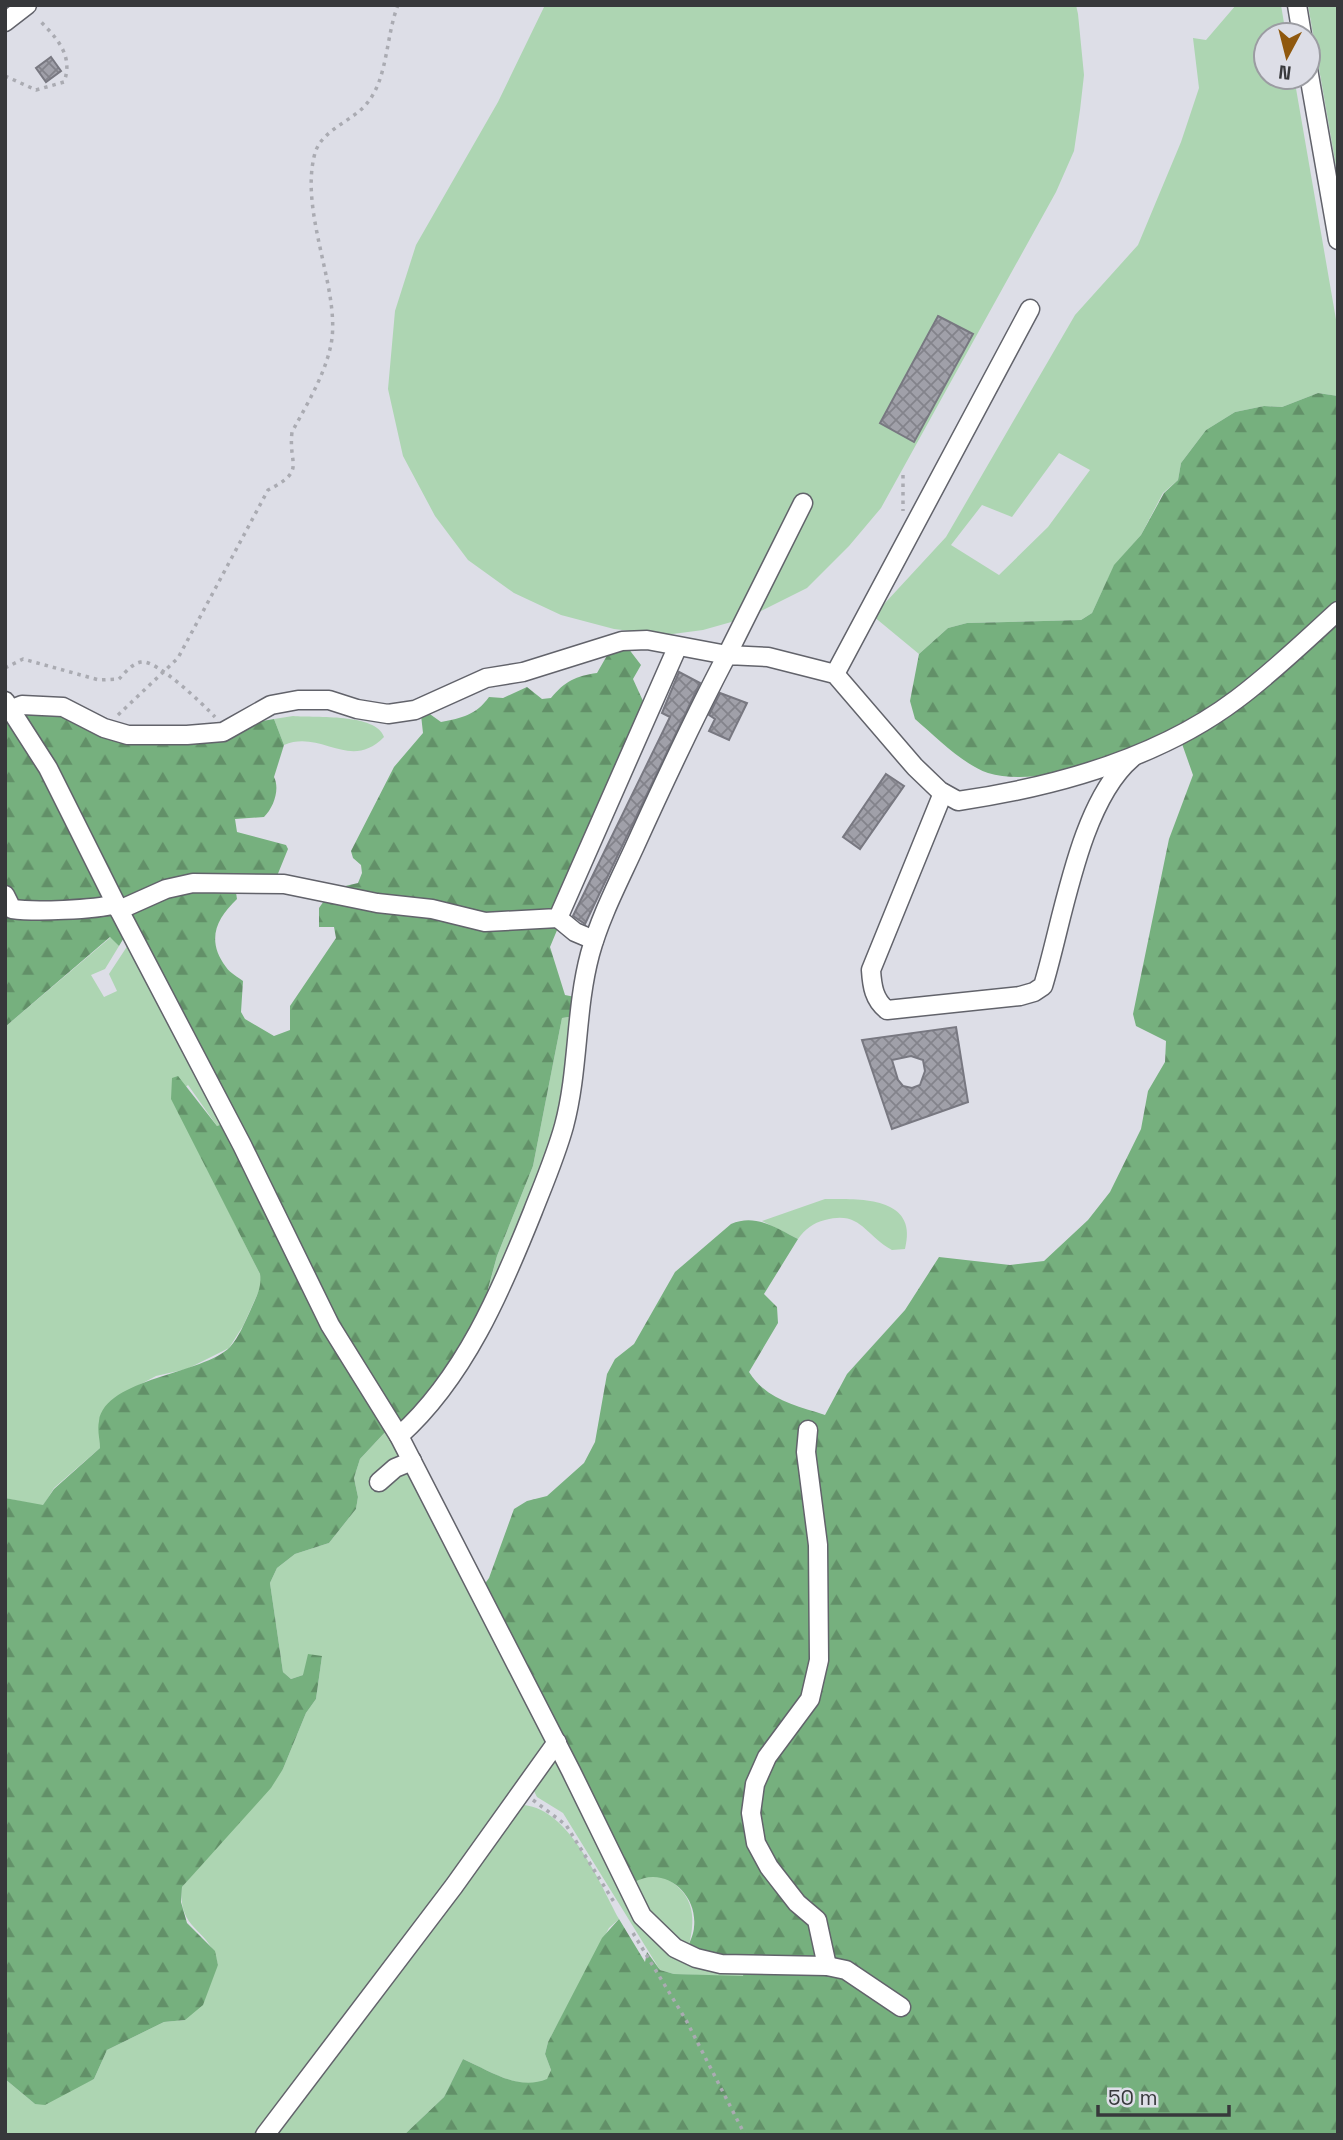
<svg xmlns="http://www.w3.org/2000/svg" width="1343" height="2140" viewBox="0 0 1343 2140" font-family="'Space Grotesk',sans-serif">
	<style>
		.grass { fill: #add5b2; fill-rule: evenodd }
		.forest { fill: url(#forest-firs) }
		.building { fill: url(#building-cross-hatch); stroke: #787881; stroke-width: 2; fill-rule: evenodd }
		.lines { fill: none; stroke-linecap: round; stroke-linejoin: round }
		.minor-casing { stroke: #62636b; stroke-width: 21 }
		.path { stroke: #aaabb2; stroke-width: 3.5; stroke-dasharray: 3.5 5; stroke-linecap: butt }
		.minor { stroke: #fff; stroke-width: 18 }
	</style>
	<defs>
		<pattern id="forest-firs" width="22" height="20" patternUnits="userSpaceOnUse" patternTransform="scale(1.75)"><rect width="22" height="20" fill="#76b07e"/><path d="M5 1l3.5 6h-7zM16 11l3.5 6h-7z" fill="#629068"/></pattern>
		<pattern id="building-cross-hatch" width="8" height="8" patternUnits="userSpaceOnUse" patternTransform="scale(1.75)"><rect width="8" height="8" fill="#a0a0a9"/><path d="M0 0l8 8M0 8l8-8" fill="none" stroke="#83838b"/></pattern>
	</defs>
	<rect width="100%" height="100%" fill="#dddee7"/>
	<g class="grass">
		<path d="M545,5H1076L1078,14L1084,75L1080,110L1074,151L1056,192L881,508L849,546L807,588L749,617L703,630L665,635L614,629L561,615L514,593L468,560L435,516L403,456L388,389L395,311L416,245L498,102Z"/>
		<path d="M1236,5H1281L1286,35H1266V77H1294L1338,331V396L1318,393L1282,407L1264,406L1235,412L1206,430L1181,463L1178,480L1163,493L1141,535L1114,566L1092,613L1081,620L967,623L948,628L919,654L873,616L946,537L1075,315L1138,245L1181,142L1199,88L1193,38L1206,40ZM1059,453L1090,470L1048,527L999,575L951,545L982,505L1012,517Z"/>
		<path d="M1308,5H1338V178Z"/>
		<path d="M293,716C316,718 376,713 384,737C350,772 321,729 284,745L274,719Z"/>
		<path d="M111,937L119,946L105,969L91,975L104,997L117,991L109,974L128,945L225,1123L217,1126L188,1085L172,1099L260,1274L262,1284L243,1326L229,1348L187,1369L156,1376L126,1392L99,1421L100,1448L54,1488L43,1506L5,1498V1027Z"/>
		<path d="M575,1016L561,1118L493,1297L488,1290L497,1256L533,1166L562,1018Z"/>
		<path d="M825,1199C860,1199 919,1196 905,1249L892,1250C864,1234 860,1210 825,1220C813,1223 805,1229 798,1239L762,1221Z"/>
		<path d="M388,1429L548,1746L262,2135H5V2079L35,2104L94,2079L107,2050L164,2022L185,2020L218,1965C211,1928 177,1932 182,1887L283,1769L306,1713L316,1699L322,1656L303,1675L291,1679L283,1672L270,1583L277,1568L295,1554L329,1543L356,1509L358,1497L354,1478L360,1459Z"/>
		<path d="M554,1760L563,1764L654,1938L744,1970L743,1977L674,1974L660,1970L563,1813L537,1797L531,1785Z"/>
		<path d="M524,1805C570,1810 599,1882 619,1919L609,1928L548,2042L545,2054L551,2070L547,2080C518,2091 490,2071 463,2059L444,2097L404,2135H270L514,1806Z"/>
		<path d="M657,1874C692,1889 698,1913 688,1948L651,1920L633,1883L643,1876Z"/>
	</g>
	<g class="forest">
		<path d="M1318,393L1338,396V605C1303,635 1269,668 1232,696C1181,735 1052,793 988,773C962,764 936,737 915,719L910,701L919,654L948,628L967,623L1081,620L1092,613L1114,565L1141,535L1164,493L1178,480L1181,463L1206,430L1235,412L1264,406L1282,407Z"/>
		<path d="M1338,620V2135H404L444,2097L463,2059C490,2071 518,2091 547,2079L551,2070L545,2054L548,2042L602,1938L619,1919L645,1962L647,1952L660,1970L674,1974L743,1976L744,1970L728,1960L688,1948C690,1941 694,1933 694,1927C698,1893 663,1864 633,1883L481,1589L489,1578L514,1509L527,1501L547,1496L584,1463L595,1442L607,1374L615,1359L634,1344L675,1272L731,1224C755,1213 777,1228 798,1239L764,1294L777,1307L778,1323L749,1372C767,1400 794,1405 825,1415L847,1374L905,1310L939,1257L1010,1265L1044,1261L1088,1220L1110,1192L1141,1129L1148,1091L1165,1062L1166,1041L1136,1026L1133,1014L1169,839L1193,775L1181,741Z"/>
		<path d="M628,648L641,665L633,679L648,712L567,908L507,919L335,893L341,887L358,883L362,873L361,865L353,858L351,851L394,767L423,733L421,715L427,712L441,722C462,718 476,715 489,697L503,698L527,687L542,699L551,698C565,681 576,676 597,673L609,652Z"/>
		<path d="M14,700L56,707L138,743L274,719L284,745L274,777C280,789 274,807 264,817L235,819L237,832L286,845L288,849L277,876L122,903Z"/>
		<path d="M5,710L17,724L125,936L119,946L110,937L5,1027Z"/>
		<path d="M235,886L237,899C216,919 206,940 226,967C230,973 238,977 243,981L241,1012L245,1019L274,1036L290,1030V1006L336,938L334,927H319V908L326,898L560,923L550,947L565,995L575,997V1016L562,1018L533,1166L497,1256L488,1289L493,1297L438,1387L405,1420L397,1421L338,1327L128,908L163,892Z"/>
		<path d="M178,1076L217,1126L225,1123L388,1429L360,1459L354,1478L358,1497L356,1509L329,1543L295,1554L277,1568L270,1583L283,1672L291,1679L303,1675L308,1654L322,1656L316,1699L306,1713L283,1769L271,1788L182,1887L181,1902L187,1923L215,1951L218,1965L203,2005L185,2020L164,2022L107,2050L94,2079L45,2105L35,2104L5,2079V1498L43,1505L54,1489L100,1448C100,1440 97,1430 99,1421C105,1378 204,1374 230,1347C239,1337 245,1322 251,1309C256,1297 262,1288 260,1274L171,1099L172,1078Z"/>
	</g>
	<g class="building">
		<path d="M51,57L61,71L46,82L36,68Z"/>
		<path d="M938,316L973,334L914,442L880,423Z"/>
		<path d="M679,672L700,683L585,924L573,916L670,717L662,713Z"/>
		<path d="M720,693L747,703L729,740L709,731L715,719L709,715Z"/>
		<path d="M886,774L904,786L860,849L843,837Z"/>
		<path d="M956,1027L968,1102L892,1129L862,1040ZM911,1056L923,1060L925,1071L920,1085L912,1088L903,1086L898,1080L892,1060Z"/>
	</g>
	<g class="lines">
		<defs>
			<g id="minor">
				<path d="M1297,5L1302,35"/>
				<path d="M5,22L27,5"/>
				<path d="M1308,69L1338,240"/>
				<path d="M835,674L1030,309"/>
				<path d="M5,701L48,768L116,904"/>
				<path d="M12,709L22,705L63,707L104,728L128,735H187L223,732L271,705L298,700H329L357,709L388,714L415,710L486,678L523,672L622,641L647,640L727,655L803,503"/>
				<path d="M943,793L871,970C872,986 874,1000 887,1010L1020,996L1034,992L1043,986C1063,921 1079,803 1132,758"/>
				<path d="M5,895L12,909C34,912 94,910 116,904L119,910L242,1145L330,1325L399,1436L571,1771L642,1916L675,1948L696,1958L721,1964L827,1966L846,1970L901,2007"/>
				<path d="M119,910L166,889L193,883L284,884L377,903L432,909L485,922L558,918L677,648"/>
				<path d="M558,918L575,932L594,940"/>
				<path d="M808,1430L806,1452L818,1545L819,1660L810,1699L767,1757L755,1784L751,1813L756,1843L769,1867L797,1903L817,1920L827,1966"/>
				<path d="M399,1436C464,1378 501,1291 533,1211C544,1183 556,1155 564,1126C579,1070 575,1010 590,954C600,917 619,881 635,846C664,782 694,718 727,655L768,657L835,674L915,767L940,791L958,801C1054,787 1159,758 1237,699C1272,673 1305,641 1338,611"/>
				<path d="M379,1482L395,1468L412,1461"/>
				<path d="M265,2135L454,1886L557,1742"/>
			</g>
		</defs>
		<use href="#minor" class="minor-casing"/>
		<g class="path">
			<path d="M5,76L36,90L64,82C74,55 56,37 38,19"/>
			<path d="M903,475V511"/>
			<path d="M5,668L23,659L99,680L119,679C125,673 131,664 141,662C156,659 203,704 215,717"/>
			<path d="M118,715L178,658L268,490C307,470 288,466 292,432C306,406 323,378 330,349C344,295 298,214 315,153C322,129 354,121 368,102C388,77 386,35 398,5"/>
			<path d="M533,1800L566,1825L614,1902"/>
			<path d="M633,1933L686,2020L745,2135"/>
		</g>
		<use href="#minor" class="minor"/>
	</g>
	<rect width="1343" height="2140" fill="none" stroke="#37383b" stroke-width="14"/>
	<g transform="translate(1287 56) rotate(187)"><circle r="33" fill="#dddee7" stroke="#9b9ca2" stroke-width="2"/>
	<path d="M0-5L12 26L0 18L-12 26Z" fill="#8f580e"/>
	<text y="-10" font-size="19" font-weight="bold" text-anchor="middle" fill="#37383b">N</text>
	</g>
	<path d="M1098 2105v10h131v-10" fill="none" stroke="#37383b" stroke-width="3.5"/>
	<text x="1108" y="2105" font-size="21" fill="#37383b" stroke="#dddee7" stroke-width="5" paint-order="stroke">50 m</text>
</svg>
